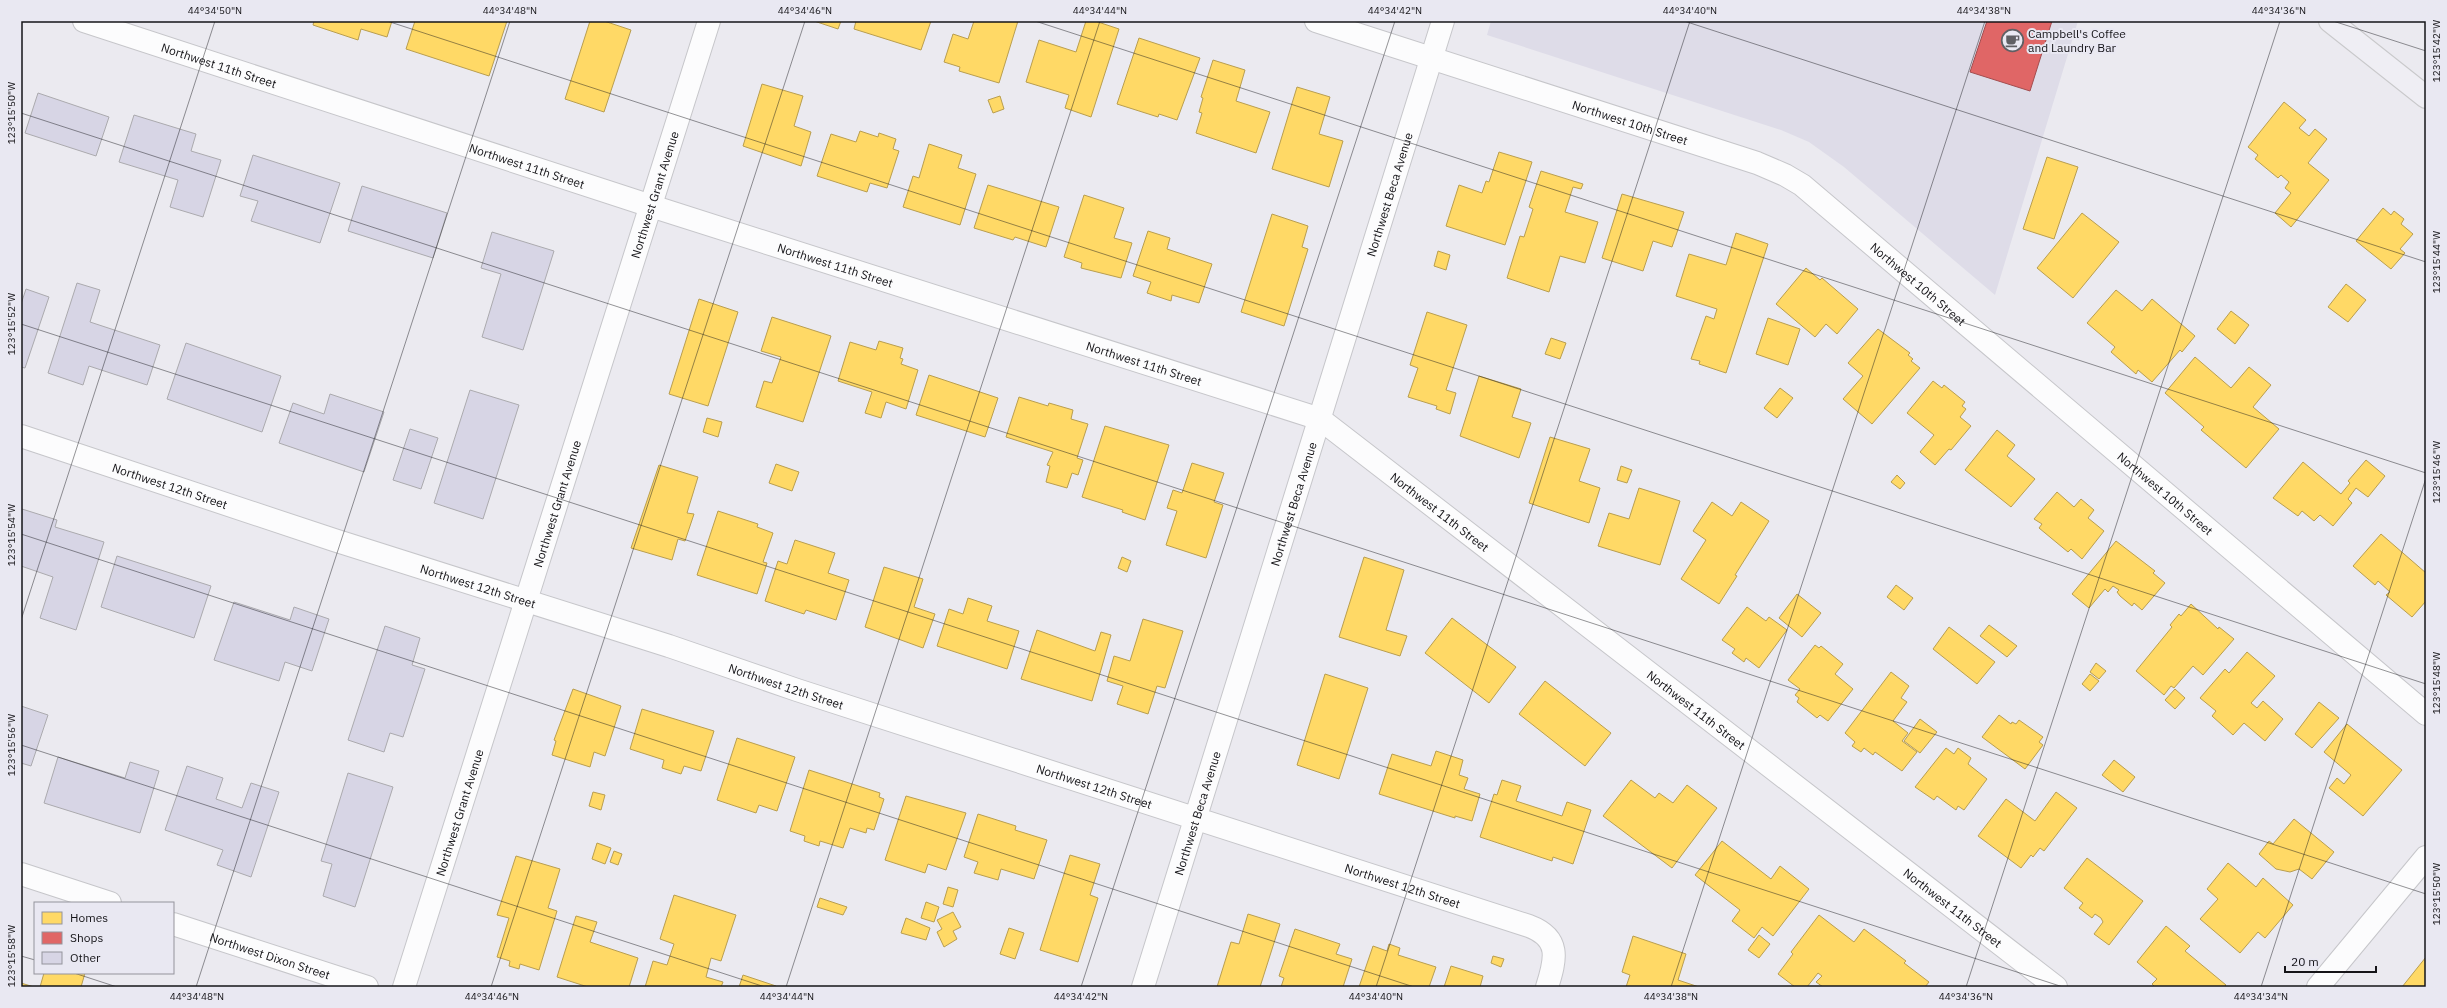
<svg xmlns="http://www.w3.org/2000/svg" width="2447" height="1008" viewBox="0 0 2447 1008" font-family="'IBM Plex Sans',sans-serif">
	<style>
		.built { fill: #dedce8 }
		.homes { fill: #ffd966; stroke: #b99e4f }
		.shops { fill: #e06666; stroke: #a34d4f }
		.building { fill: #d7d5e5; stroke: #abaaae }
		.lines { fill: none; stroke-linecap: round; stroke-linejoin: round }
		.minor-casing { stroke: #c6c6ca; stroke-width: 24 }
		.tertiary-casing { stroke: #c6c6ca; stroke-width: 24 }
		.secondary-casing { stroke: #c6c6ca; stroke-width: 24 }
		.primary-casing { stroke: #c9c9cb; stroke-width: 24 }
		.minor { stroke: #fcfcfd; stroke-width: 22 }
		.tertiary { stroke: #fcfcfd; stroke-width: 22 }
		.secondary { stroke: #fcfcfd; stroke-width: 22 }
		.primary { stroke: #efeef4; stroke-width: 22 }
		.ticks { fill: none; stroke: #151418; stroke-width: 1; stroke-opacity: 0.45 }
		.labels { text-anchor: middle; dominant-baseline: central; stroke-width: 4; stroke-linejoin: round; paint-order: stroke }
		.poi-label { font-size: 12px; fill: #151418; stroke: #e9e8f2; text-anchor: start }
		.street-label { font-size: 12px; fill: #151418; stroke: #e9e8f2 }
		.neatline { fill: none; stroke: #151418; stroke-width: 1.5 }
		.ticks-label { font-size: 10px; text-anchor: middle; fill: #151418 }
	</style>
	<rect width="100%" height="100%" fill="#ebeaf0"/>
	<path class="built" d="M1491,21H2078L1995,295L1844,167L1809,142L1781,130L1487,35Z"/>
	<g class="homes">
		<path d="M314,21H392L387,37L361,29L358,40L313,25Z"/>
		<path d="M415,21H507L489,76L406,49Z"/>
		<path d="M590,21H604L631,30L604,112L565,99Z"/>
		<path d="M814,21H841L838,29Z"/>
		<path d="M856,21H931L921,50L854,29Z"/>
		<path d="M974,21H1018L999,83L959,71L960,67L944,62L953,34L968,39Z"/>
		<path d="M1086,21H1095L1119,29L1091,117L1065,108L1069,95L1026,82L1039,40L1076,52Z"/>
		<path d="M1139,38L1200,58L1177,120L1159,114L1158,117L1117,104Z"/>
		<path d="M1213,60L1245,70L1236,101L1270,112L1256,153L1196,133L1202,113L1199,112L1203,98L1201,97Z"/>
		<path d="M762,84L803,96L794,126L811,132L801,166L743,146Z"/>
		<path d="M1297,87L1330,97L1319,134L1343,141L1329,187L1272,169Z"/>
		<path d="M1000,96L1004,109L993,113L988,100Z"/>
		<path d="M2284,102L2306,120L2299,128L2309,136L2315,129L2327,139L2308,163L2329,180L2291,227L2275,213L2291,193L2285,188L2289,182L2281,175L2278,178L2255,159L2258,155L2248,147Z"/>
		<path d="M860,131L878,137L879,133L896,139L893,149L899,151L887,188L870,183L867,192L817,176L831,134L856,142Z"/>
		<path d="M929,144L962,155L958,168L976,174L960,225L903,207L913,176L919,178Z"/>
		<path d="M1499,152L1532,162L1505,245L1446,226L1459,185L1482,193L1486,181L1489,182Z"/>
		<path d="M2047,157L2078,167L2054,239L2023,229Z"/>
		<path d="M1541,171L1583,184L1581,189L1573,187L1565,212L1598,222L1585,263L1560,256L1549,292L1507,278L1520,236L1524,237L1533,209L1529,207Z"/>
		<path d="M988,185L1059,207L1046,247L1015,237L1013,240L974,228Z"/>
		<path d="M1622,194L1684,212L1672,247L1653,241L1643,271L1602,258Z"/>
		<path d="M1084,195L1124,208L1114,238L1132,243L1121,278L1081,268L1082,263L1064,257Z"/>
		<path d="M2383,208L2391,215L2394,211L2404,219L2401,224L2413,234L2400,249L2405,253L2391,269L2356,241Z"/>
		<path d="M2082,213L2119,242L2073,298L2037,268Z"/>
		<path d="M1272,214L1308,226L1302,247L1308,249L1284,326L1241,312Z"/>
		<path d="M1148,231L1170,238L1167,249L1212,264L1199,303L1172,295L1171,301L1147,293L1151,282L1133,276Z"/>
		<path d="M1736,233L1768,244L1726,373L1699,364L1700,361L1691,359L1706,316L1714,319L1717,309L1676,296L1689,254L1726,265Z"/>
		<path d="M1438,251L1450,255L1446,270L1434,266Z"/>
		<path d="M1806,268L1820,280L1822,278L1858,309L1837,334L1826,324L1815,337L1776,304Z"/>
		<path d="M2346,284L2366,300L2348,322L2328,307Z"/>
		<path d="M2116,290L2142,311L2152,299L2195,336L2182,352L2180,350L2152,382L2138,370L2136,374L2111,352L2115,347L2087,323Z"/>
		<path d="M699,299L738,312L708,406L669,394Z"/>
		<path d="M2231,311L2249,325L2235,344L2217,329Z"/>
		<path d="M1427,312L1467,325L1446,390L1456,393L1450,414L1436,409L1437,406L1408,397L1418,368L1410,365Z"/>
		<path d="M772,317L831,336L803,422L756,407L764,381L772,383L781,357L761,351Z"/>
		<path d="M1768,318L1800,329L1788,365L1756,354Z"/>
		<path d="M1878,329L1910,353L1908,355L1913,359L1911,361L1920,368L1872,424L1843,399L1863,376L1848,363Z"/>
		<path d="M1551,338L1566,343L1560,359L1545,354Z"/>
		<path d="M879,341L903,348L900,358L903,359L901,364L918,370L906,409L886,402L881,418L865,413L872,392L838,381L850,342L876,350Z"/>
		<path d="M2195,357L2231,388L2249,367L2271,385L2253,407L2279,429L2246,468L2201,430L2204,427L2165,393Z"/>
		<path d="M929,375L998,398L985,437L916,415Z"/>
		<path d="M1479,376L1521,389L1512,417L1531,423L1519,458L1460,436Z"/>
		<path d="M1933,381L1942,388L1944,385L1965,402L1962,406L1966,409L1960,417L1971,426L1951,450L1949,449L1935,465L1920,452L1934,435L1907,413Z"/>
		<path d="M1780,388L1793,398L1777,418L1764,408Z"/>
		<path d="M1019,397L1048,406L1049,403L1073,410L1071,419L1088,424L1077,458L1083,460L1078,475L1072,473L1067,488L1046,482L1050,466L1047,465L1053,452L1006,437Z"/>
		<path d="M707,418L722,422L718,437L703,432Z"/>
		<path d="M1105,426L1169,445L1145,520L1122,512L1123,510L1082,497Z"/>
		<path d="M1997,430L2015,445L2007,456L2035,479L2011,507L1965,470Z"/>
		<path d="M1550,437L1590,449L1579,481L1600,488L1589,523L1529,503Z"/>
		<path d="M2366,460L2385,476L2368,497L2356,488L2348,499L2352,503L2333,526L2320,515L2314,521L2302,511L2298,516L2273,498L2303,462L2341,494L2350,483L2348,481Z"/>
		<path d="M1192,463L1224,473L1214,502L1223,505L1206,558L1166,545L1177,511L1167,508L1173,490L1182,493Z"/>
		<path d="M776,464L799,472L792,491L769,483Z"/>
		<path d="M659,465L698,477L687,513L694,514L685,541L678,539L672,560L631,548Z"/>
		<path d="M1621,466L1632,470L1627,483L1617,480Z"/>
		<path d="M1897,475L1905,483L1900,489L1891,482Z"/>
		<path d="M1639,488L1680,501L1660,565L1598,546L1609,513L1629,519Z"/>
		<path d="M2057,492L2074,507L2081,499L2094,510L2088,518L2104,531L2082,559L2071,549L2068,552L2039,528L2042,524L2034,519Z"/>
		<path d="M1712,502L1732,516L1741,502L1769,521L1735,575L1737,576L1719,604L1681,579L1706,540L1693,531Z"/>
		<path d="M718,511L758,524L757,527L773,533L763,562L767,563L757,594L697,575Z"/>
		<path d="M2381,534L2426,573V601L2412,617L2386,595L2390,592L2378,581L2375,585L2353,566Z"/>
		<path d="M795,540L835,553L828,573L849,580L836,620L806,610L804,614L765,601L778,561L787,564Z"/>
		<path d="M2116,541L2155,571L2153,573L2165,583L2142,610L2134,603L2132,606L2120,596L2117,592L2119,590L2113,586L2108,592L2105,589L2089,608L2072,594Z"/>
		<path d="M1122,557L1131,561L1127,572L1118,568Z"/>
		<path d="M1364,557L1404,570L1386,630L1407,636L1400,656L1339,637Z"/>
		<path d="M884,567L923,579L914,607L935,614L923,648L865,627Z"/>
		<path d="M1896,585L1913,598L1904,610L1887,597Z"/>
		<path d="M1797,594L1821,613L1802,637L1779,618Z"/>
		<path d="M968,598L992,606L987,621L1019,631L1007,669L937,646L949,609L963,614Z"/>
		<path d="M2191,604L2218,629L2219,627L2234,639L2203,675L2193,666L2174,688L2171,686L2164,695L2136,671L2172,627L2170,625L2179,614L2181,616Z"/>
		<path d="M1747,607L1766,621L1769,617L1787,630L1759,668L1746,658L1744,662L1732,653L1735,649L1722,640Z"/>
		<path d="M1452,618L1516,667L1489,703L1425,653Z"/>
		<path d="M1143,619L1183,631L1165,688L1157,686L1148,714L1117,704L1123,686L1107,681L1114,656L1130,661Z"/>
		<path d="M1989,625L2017,646L2007,657L1980,636Z"/>
		<path d="M1949,627L1995,662L1977,684L1933,649Z"/>
		<path d="M1037,630L1095,651L1101,632L1111,635L1092,701L1021,679Z"/>
		<path d="M1815,645L1819,648L1821,646L1843,664L1835,674L1853,689L1828,721L1820,715L1817,718L1797,702L1799,698L1795,695L1800,689L1788,680Z"/>
		<path d="M2247,652L2275,676L2251,703L2257,708L2263,701L2283,719L2265,741L2244,723L2233,735L2212,716L2216,711L2200,698L2225,669L2229,673Z"/>
		<path d="M2096,663L2106,671L2099,679L2090,672Z"/>
		<path d="M1891,672L1909,686L1901,698L1907,702L1893,721L1908,733L1902,741L1917,752L1902,771L1875,752L1873,755L1864,748L1861,752L1852,746L1855,742L1845,733Z"/>
		<path d="M1325,674L1368,688L1339,779L1297,765Z"/>
		<path d="M2090,674L2099,681L2090,691L2082,684Z"/>
		<path d="M1545,681L1611,733L1585,766L1519,714Z"/>
		<path d="M573,689L621,706L605,756L594,752L590,767L552,755L556,741L554,740Z"/>
		<path d="M2175,689L2185,698L2175,709L2165,700Z"/>
		<path d="M2319,702L2339,718L2312,748L2295,734Z"/>
		<path d="M642,709L714,731L701,771L684,766L681,774L662,768L664,760L630,749Z"/>
		<path d="M1999,715L2011,724L2012,722L2016,724L2019,720L2043,737L2039,742L2043,745L2025,769L1982,737Z"/>
		<path d="M1920,719L1937,732L1920,753L1904,741Z"/>
		<path d="M2347,724L2402,770L2363,816L2329,788L2337,778L2344,784L2351,775L2324,752Z"/>
		<path d="M737,738L795,757L777,811L759,805L756,813L717,800Z"/>
		<path d="M1946,748L1954,754L1958,748L1971,758L1968,764L1987,779L1964,810L1958,806L1956,810L1937,796L1934,800L1915,787Z"/>
		<path d="M1436,751L1463,760L1459,775L1468,778L1464,789L1480,794L1472,821L1455,816V818L1379,794L1392,754L1431,766Z"/>
		<path d="M2114,760L2135,777L2123,792L2102,775Z"/>
		<path d="M809,770L880,793L879,797L884,799L874,830L867,828L866,833L850,828L843,848L820,841L819,846L804,841L805,836L790,831Z"/>
		<path d="M1502,780L1521,786L1516,801L1562,816L1567,802L1591,810L1573,864L1553,857L1552,861L1480,837L1494,794L1497,795Z"/>
		<path d="M1631,780L1655,798L1659,793L1673,803L1687,785L1717,808L1672,868L1603,816Z"/>
		<path d="M593,792L605,795L601,810L589,806Z"/>
		<path d="M2056,792L2077,808L2044,851L2040,848L2033,857L2031,855L2021,868L1978,836L2006,799L2035,821Z"/>
		<path d="M906,796L966,813L946,870L928,864L925,873L885,860Z"/>
		<path d="M978,814L1016,826L1015,830L1047,840L1034,879L1001,869L998,880L974,873L978,862L964,857Z"/>
		<path d="M2294,819L2334,852L2312,879L2299,869L2290,872L2276,869L2259,854L2269,841L2273,844Z"/>
		<path d="M1722,841L1771,879L1780,866L1809,889L1773,936L1762,927L1754,938L1732,921L1740,910L1695,875Z"/>
		<path d="M597,843L611,848L605,864L592,859Z"/>
		<path d="M614,851L622,854L618,865L610,862Z"/>
		<path d="M1070,855L1100,864L1090,895L1098,898L1078,962L1040,950Z"/>
		<path d="M516,856L560,869L548,908L557,911L539,970L520,964L519,969L509,966L510,961L497,957L509,918L497,915Z"/>
		<path d="M2087,858L2143,901L2109,945L2094,934L2103,922L2101,918L2095,914L2092,918L2079,908L2083,903L2064,888Z"/>
		<path d="M2228,863L2256,887L2263,878L2293,905L2265,938L2258,932L2240,953L2200,919L2218,899L2207,889Z"/>
		<path d="M948,887L958,890L953,907L943,904Z"/>
		<path d="M674,895L736,915L721,961L711,958L706,977L723,982L721,987H645L653,961L667,965L674,944L660,939Z"/>
		<path d="M820,898L847,907L843,915L817,907Z"/>
		<path d="M926,902L939,907L934,922L921,918Z"/>
		<path d="M953,912L961,927L953,931L957,939L944,947L937,932L942,929L937,920Z"/>
		<path d="M1248,914L1280,924L1260,987H1217L1231,942L1239,944Z"/>
		<path d="M1819,915L1854,942L1864,929L1906,961L1904,963L1929,982L1925,987H1823L1816,982L1822,976L1818,973L1807,987H1795L1778,974L1793,954L1791,952Z"/>
		<path d="M576,916L597,922L590,942L638,958L629,987H588L557,977Z"/>
		<path d="M906,918L930,928L926,940L901,933Z"/>
		<path d="M2166,926L2190,946L2185,951L2226,985L2224,987H2155L2152,984L2157,979L2137,962Z"/>
		<path d="M1009,928L1024,933L1015,959L1000,954Z"/>
		<path d="M1295,929L1340,944L1336,954L1352,959L1343,987H1281L1284,978L1279,976Z"/>
		<path d="M1759,935L1770,944L1759,958L1748,950Z"/>
		<path d="M1633,936L1686,954L1678,980L1699,987H1626L1630,975L1622,972Z"/>
		<path d="M1389,944L1400,948L1398,955L1436,967L1429,987H1359L1373,946L1387,951Z"/>
		<path d="M1493,956L1504,959L1501,967L1491,963Z"/>
		<path d="M2426,957V987H2402Z"/>
		<path d="M1451,966L1483,976L1480,987H1444Z"/>
		<path d="M44,973H85L81,987H40Z"/>
		<path d="M743,975L776,986V987H739Z"/>
		<path d="M21,983L34,987H21Z"/>
	</g>
	<path class="shops" d="M1987,21H2052L2030,91L1970,72Z"/>
	<g class="building">
		<path d="M38,93L109,117L96,156L25,133Z"/>
		<path d="M134,115L196,134L191,151L221,160L203,217L170,207L178,180L119,162Z"/>
		<path d="M253,155L340,183L320,243L251,221L258,201L240,196Z"/>
		<path d="M362,186L447,213L433,258L348,231Z"/>
		<path d="M492,232L554,251L523,350L482,337L501,274L481,268Z"/>
		<path d="M77,283L100,290L90,322L160,345L147,385L89,366L83,385L48,373Z"/>
		<path d="M26,289L49,297L25,368L21,367V304Z"/>
		<path d="M186,343L281,376L262,432L167,399Z"/>
		<path d="M470,390L519,405L483,519L434,503Z"/>
		<path d="M330,394L384,412L364,472L279,443L293,403L324,414Z"/>
		<path d="M410,429L438,438L421,489L393,480Z"/>
		<path d="M22,509L57,520L55,527L104,542L76,630L40,618L53,577L21,566Z"/>
		<path d="M117,556L211,586L194,638L101,607Z"/>
		<path d="M234,602L290,620L294,607L329,619L312,671L285,662L279,681L214,660Z"/>
		<path d="M385,626L420,638L412,665L425,669L403,737L390,733L384,752L348,740Z"/>
		<path d="M21,706L48,715L31,766L21,763Z"/>
		<path d="M58,757L125,778L130,762L159,771L140,833L44,803Z"/>
		<path d="M187,766L223,778L216,799L242,808L251,783L279,792L251,877L217,865L223,850L165,830Z"/>
		<path d="M348,773L393,787L355,907L323,896L332,864L321,861Z"/>
	</g>
	<g class="lines">
		<defs>
			<g id="minor">
				<path id="s1" d="M84,21L651,206L1320,419L2056,987"/>
				<path id="s2" d="M21,436L334,540L669,646L797,690L1529,926C1561,938 1556,959 1547,987"/>
				<path d="M21,874L110,903"/>
				<path id="s3" d="M173,924L367,987"/>
				<path id="s4" d="M1143,987L1443,21"/>
			</g>
			<g id="tertiary">
				<path id="s5" d="M1316,21L1757,163L1785,175L1802,185L2426,714"/>
				<path d="M2318,987L2426,857"/>
			</g>
			<g id="secondary">
				<path id="s6" d="M404,987L709,21"/>
			</g>
			<path id="primary" d="M2330,21L2426,97"/>
		</defs>
		<use href="#minor" class="minor-casing"/>
		<use href="#tertiary" class="tertiary-casing"/>
		<use href="#secondary" class="secondary-casing"/>
		<use href="#primary" class="primary-casing"/>
		<use href="#minor" class="minor"/>
		<use href="#tertiary" class="tertiary"/>
		<use href="#secondary" class="secondary"/>
		<use href="#primary" class="primary"/>
	</g>
	<path class="ticks" d="M387,21L2426,684M1035,21L2426,473M1684,21L2426,262M2333,21L2426,51M21,113L2426,894M21,324L2063,987M21,534L1414,987M21,620L215,21M21,745L765,987M21,956L35,960M74,973L117,987M196,987L510,21M491,987L805,21M786,987L1100,21M1081,987L1395,21M1376,987L1690,21M1671,987L1985,21M1966,987L2280,21M2261,987L2426,478"/>
	<defs>
		<symbol id="cafe-ring" viewBox="-11 -11 22 22"><circle r="9.5" fill="#e9e8f2" stroke="#605f64" stroke-width="1.5"/><path d="M-5.5-4.5H6V0H3Q3 3.5 0 3.5H-2.5Q-5.5 3.5-5.5 0ZM3-3.2v2h1.7v-2ZM-6 4.5H4V6H-6Z" fill="#605f64"/></symbol>
	</defs>
	<g fill-rule="evenodd">
		<use href="#cafe-ring" x="2000" y="28" width="25" height="25"/>
	</g>
	<g class="labels">
		<g class="poi-label">
			<text x="2028" y="33">Campbell's Coffee<tspan x="2028" dy="14">and Laundry Bar</tspan></text>
		</g>
		<g class="street-label">
			<text stroke="none"><textPath href="#s1" startOffset="142">Northwest 11th Street</textPath></text>
			<text stroke="none"><textPath href="#s5" startOffset="330">Northwest 10th Street</textPath></text>
			<text stroke="none"><textPath href="#s1" startOffset="466">Northwest 11th Street</textPath></text>
			<text stroke="none"><textPath href="#s6" startOffset="831">Northwest Grant Avenue</textPath></text>
			<text stroke="none"><textPath href="#s4" startOffset="830">Northwest Beca Avenue</textPath></text>
			<text stroke="none"><textPath href="#s1" startOffset="790">Northwest 11th Street</textPath></text>
			<text stroke="none"><textPath href="#s5" startOffset="666">Northwest 10th Street</textPath></text>
			<text stroke="none"><textPath href="#s1" startOffset="1114">Northwest 11th Street</textPath></text>
			<text stroke="none"><textPath href="#s2" startOffset="157">Northwest 12th Street</textPath></text>
			<text stroke="none"><textPath href="#s5" startOffset="990">Northwest 10th Street</textPath></text>
			<text stroke="none"><textPath href="#s6" startOffset="507">Northwest Grant Avenue</textPath></text>
			<text stroke="none"><textPath href="#s4" startOffset="506">Northwest Beca Avenue</textPath></text>
			<text stroke="none"><textPath href="#s1" startOffset="1450">Northwest 11th Street</textPath></text>
			<text stroke="none"><textPath href="#s2" startOffset="481">Northwest 12th Street</textPath></text>
			<text stroke="none"><textPath href="#s2" startOffset="805">Northwest 12th Street</textPath></text>
			<text stroke="none"><textPath href="#s1" startOffset="1774">Northwest 11th Street</textPath></text>
			<text stroke="none"><textPath href="#s2" startOffset="1129">Northwest 12th Street</textPath></text>
			<text stroke="none"><textPath href="#s6" startOffset="183">Northwest Grant Avenue</textPath></text>
			<text stroke="none"><textPath href="#s4" startOffset="182">Northwest Beca Avenue</textPath></text>
			<text stroke="none"><textPath href="#s2" startOffset="1453">Northwest 12th Street</textPath></text>
			<text stroke="none"><textPath href="#s1" startOffset="2098">Northwest 11th Street</textPath></text>
			<text stroke="none"><textPath href="#s3" startOffset="102">Northwest Dixon Street</textPath></text>
		</g>
	</g>
	<rect width="2447" height="1008" fill="none" stroke="#e9e8f2" stroke-width="44"/>
	<rect x="34" y="902" width="140" height="72" fill="#e9e8f2" stroke="#94939b"/>
	<rect x="42" y="912" width="20" height="12" fill="#ffd966" stroke="#94939b"/>
	<text x="70" y="922" font-size="12" fill="#151418">Homes</text>
	<rect x="42" y="932" width="20" height="12" fill="#e06666" stroke="#94939b"/>
	<text x="70" y="942" font-size="12" fill="#151418">Shops</text>
	<rect x="42" y="952" width="20" height="12" fill="#d7d5e5" stroke="#94939b"/>
	<text x="70" y="962" font-size="12" fill="#151418">Other</text>
	<path d="M2285 966v6h91v-6" fill="none" stroke="#151418" stroke-width="2"/>
	<text x="2291" y="966" font-size="12" fill="#151418" stroke="#e9e8f2" stroke-width="3" paint-order="stroke">20 m</text>
	<rect x="22" y="22" width="2403" height="964" class="neatline"/>
	<g class="ticks-label">
		<text x="215" y="14">44°34'50"N</text>
		<text x="510" y="14">44°34'48"N</text>
		<text x="805" y="14">44°34'46"N</text>
		<text x="1100" y="14">44°34'44"N</text>
		<text x="1395" y="14">44°34'42"N</text>
		<text x="1690" y="14">44°34'40"N</text>
		<text x="1984" y="14">44°34'38"N</text>
		<text x="2279" y="14">44°34'36"N</text>
		<text transform="translate(2436 51) rotate(-90)" y="4">123°15'42"W</text>
		<text transform="translate(11 113) rotate(-90)" y="4">123°15'50"W</text>
		<text transform="translate(2436 262) rotate(-90)" y="4">123°15'44"W</text>
		<text transform="translate(11 324) rotate(-90)" y="4">123°15'52"W</text>
		<text transform="translate(2436 472) rotate(-90)" y="4">123°15'46"W</text>
		<text transform="translate(11 535) rotate(-90)" y="4">123°15'54"W</text>
		<text transform="translate(2436 683) rotate(-90)" y="4">123°15'48"W</text>
		<text transform="translate(11 745) rotate(-90)" y="4">123°15'56"W</text>
		<text transform="translate(2436 894) rotate(-90)" y="4">123°15'50"W</text>
		<text transform="translate(11 956) rotate(-90)" y="4">123°15'58"W</text>
		<text x="197" y="1000">44°34'48"N</text>
		<text x="492" y="1000">44°34'46"N</text>
		<text x="787" y="1000">44°34'44"N</text>
		<text x="1081" y="1000">44°34'42"N</text>
		<text x="1376" y="1000">44°34'40"N</text>
		<text x="1671" y="1000">44°34'38"N</text>
		<text x="1966" y="1000">44°34'36"N</text>
		<text x="2261" y="1000">44°34'34"N</text>
	</g>
</svg>
